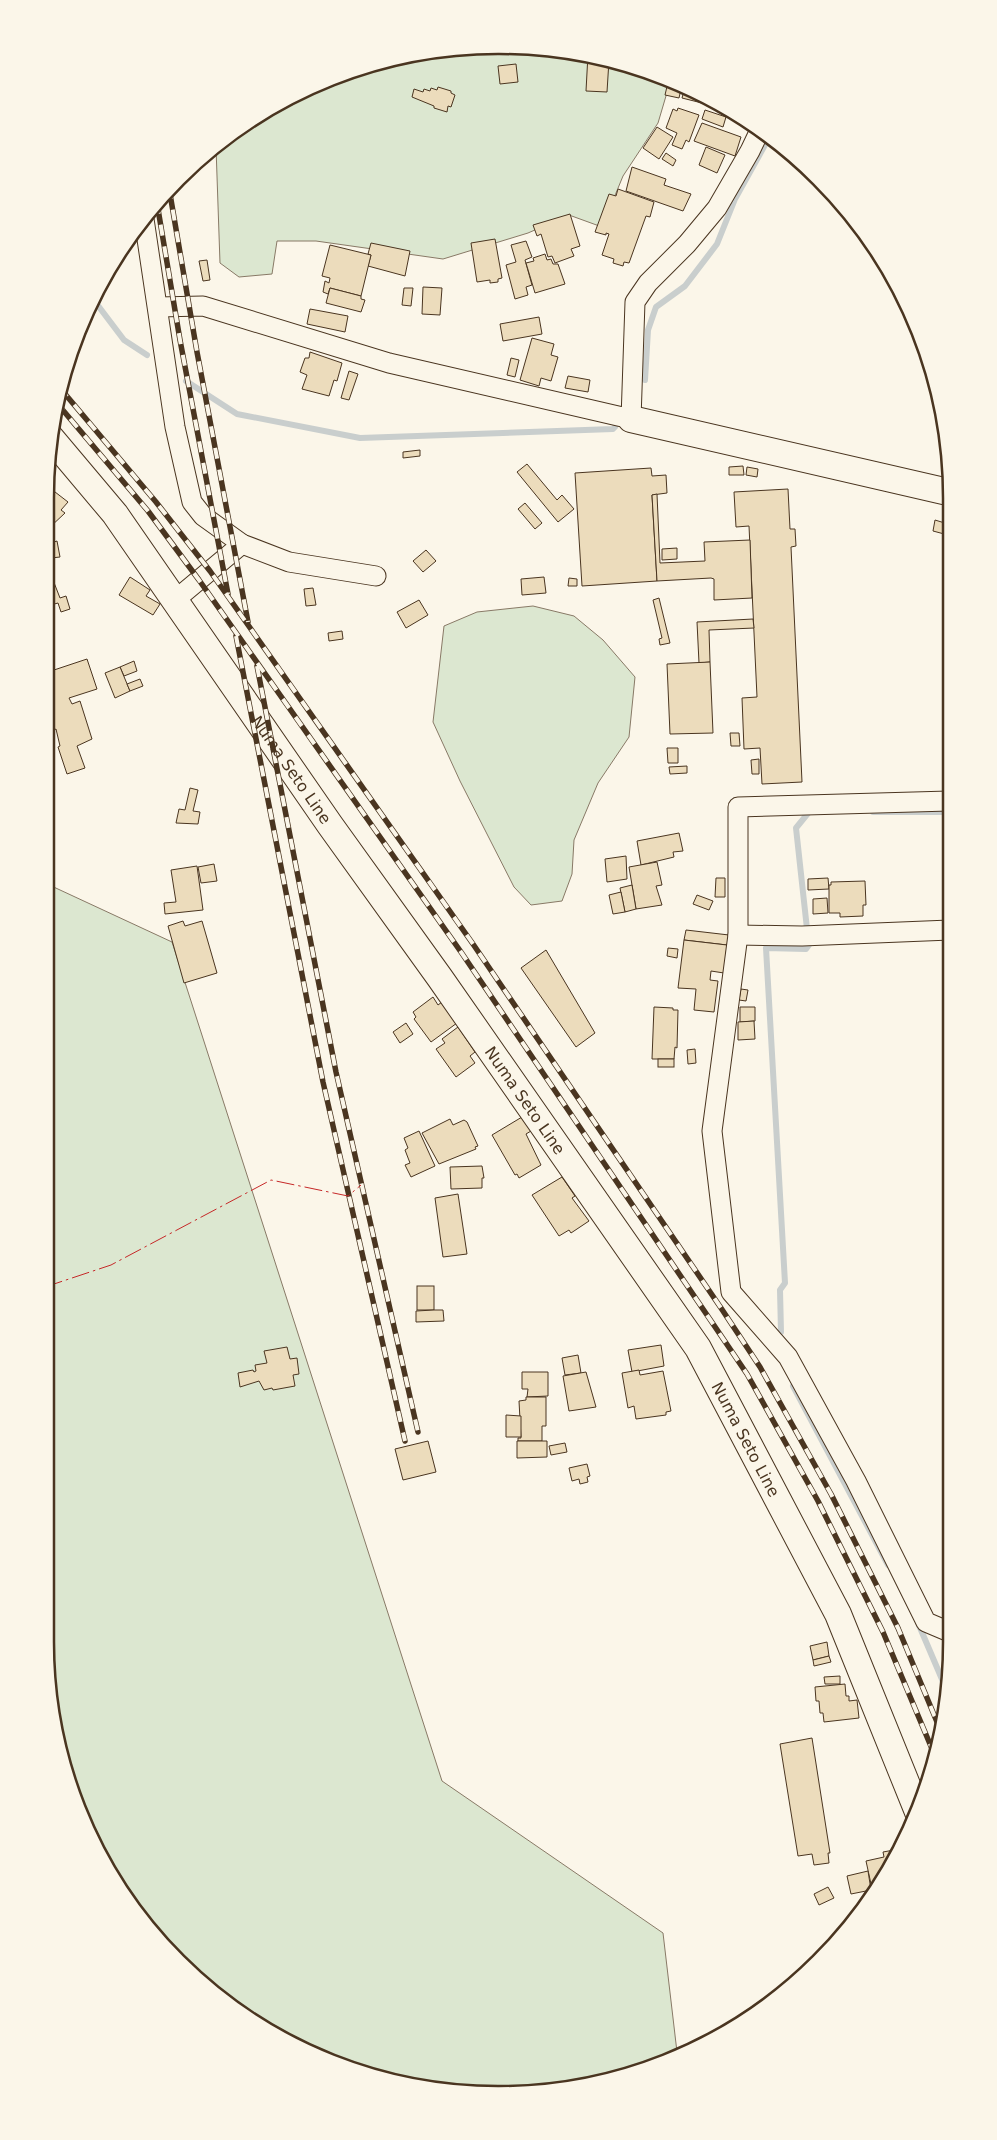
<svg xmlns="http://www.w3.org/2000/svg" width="997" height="2140" viewBox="0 0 997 2140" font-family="'DejaVu Sans',sans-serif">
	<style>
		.green { fill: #dce7d0; stroke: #887966 }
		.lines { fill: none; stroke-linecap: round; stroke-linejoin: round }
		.stream { stroke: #c9cecd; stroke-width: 6 }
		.building { fill: #ecdcbc; stroke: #4a3520 }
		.street-casing { stroke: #4a3520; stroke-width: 21 }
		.secondary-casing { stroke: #4a3520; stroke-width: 28 }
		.street { stroke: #fbf6e9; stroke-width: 19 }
		.secondary { stroke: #fbf6e9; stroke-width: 26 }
		.rail-casing { stroke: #4a3520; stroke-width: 5.5 }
		.rail { stroke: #fbf6e9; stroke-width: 4; stroke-dasharray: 11; stroke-linecap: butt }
		.power { stroke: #c62828; stroke-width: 1; stroke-dasharray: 18 4 2.5 4; stroke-linecap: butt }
		.labels { text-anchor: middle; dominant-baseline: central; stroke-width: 4; stroke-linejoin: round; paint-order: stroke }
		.street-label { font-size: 16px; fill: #4a3520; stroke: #fbf6e9 }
		.rim { fill: none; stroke: #4a3520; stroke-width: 2.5 }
	</style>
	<rect width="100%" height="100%" fill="#fbf6e9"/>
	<g class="green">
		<path d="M498,45L587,54L671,79L658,123L623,176L602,227L569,215L528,233L443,259L316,241H277L272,274L239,277L220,263L216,147L246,122L325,80L410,54Z"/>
		<path d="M533,606L574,616L603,640L635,677L629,737L598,783L574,840L572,874L562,901L531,905L514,887L460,781L433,722L444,626L477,612Z"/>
		<path d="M45,883L172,942L442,1781L663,1933L677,2052L587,2086L498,2095L410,2086L272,2034L157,1940L106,1868L69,1788L45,1641Z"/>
	</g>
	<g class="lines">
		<g class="stream">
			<path d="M93,299L124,340L147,355"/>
			<path d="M645,380L648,330L656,307L685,286L717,244L735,199L770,136"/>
			<path d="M186,381L237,414L360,438L613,429L615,427"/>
			<path d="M873,812H949"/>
			<path d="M807,929L796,828L809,812H813"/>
			<path d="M781,1332L780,1290L785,1283L766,948L806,949L809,945"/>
			<path d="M793,1386L888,1565"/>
			<path d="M918,1623L947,1691"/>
		</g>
	</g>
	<g class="building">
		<path d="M588,54L609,60L607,92L586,91Z"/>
		<path d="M516,64L518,82L500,84L498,66Z"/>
		<path d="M669,78L682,85L679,98L665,95Z"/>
		<path d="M438,87L451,91V93L455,95L451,107L448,106L447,112L434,108V106L412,97L414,89L423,92L424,89L430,91L431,88L437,90Z"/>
		<path d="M685,87L714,104V106L682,98Z"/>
		<path d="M678,108L699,115L689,142L686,140L682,149L672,145L677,133L666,128L673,109L677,111Z"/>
		<path d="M705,110L726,117L723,127L702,119Z"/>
		<path d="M702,123L741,137L735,156L694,141Z"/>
		<path d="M657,127L673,137L659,159L643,148Z"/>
		<path d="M706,147L725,155L717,173L699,165Z"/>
		<path d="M666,153L676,160L673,166L662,159Z"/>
		<path d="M632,167L666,179L664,185L691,194L683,211L626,191Z"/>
		<path d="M618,189L654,202L650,217L646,216L629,263L624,262L623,266L613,263L614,259L602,255L609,234L606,233V235L595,232L609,194L616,196Z"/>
		<path d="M570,214L580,246L571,249L574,256L555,263L552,256L548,257L541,234L537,236L533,225Z"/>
		<path d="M495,239L502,278L498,279V282L490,283V280L477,282L471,243Z"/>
		<path d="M526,241L532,257L525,260L532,285L526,287L528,295L515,299L506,265L516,262L511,245Z"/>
		<path d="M371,243L410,251L405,276L368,266L371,255L368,254Z"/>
		<path d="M330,245L371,255L361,296L330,288L328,294L323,292L325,281L329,283L330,278L322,276Z"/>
		<path d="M545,254L547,260L551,259L553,264H558L565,284L535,293L526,263L534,261L533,258Z"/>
		<path d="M207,260L210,280L203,281L199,261Z"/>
		<path d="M423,287L442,288L440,315L422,314Z"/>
		<path d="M330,288L361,296V299L365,300L361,312L326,303Z"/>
		<path d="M404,288H413L411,306L402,305Z"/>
		<path d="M310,309L348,316L345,332L307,324Z"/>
		<path d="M539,317L542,334L503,341L500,324Z"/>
		<path d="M532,338L554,344L551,355L558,357L551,381L541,378L539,386L520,380Z"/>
		<path d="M310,352L342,363L337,381L334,380L329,396L302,389L307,375L300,372L305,358H309Z"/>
		<path d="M511,358L519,360L515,377L507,375Z"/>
		<path d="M349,371L358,374L349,400L341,398Z"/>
		<path d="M568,376L590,380L588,392L565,388Z"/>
		<path d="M420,450V456L403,458V452Z"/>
		<path d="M527,464L557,500L562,495L574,509L558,522L517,472Z"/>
		<path d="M743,466L744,475H729V467Z"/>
		<path d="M747,467L758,469L757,477L746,475Z"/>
		<path d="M651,468L652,476L666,475L667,493L652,495L657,581L582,586L575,473Z"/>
		<path d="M46,485L68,502L61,510L65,513L49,528L45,524Z"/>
		<path d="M788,489L790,529H795L796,546L791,547L802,782L762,784L760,748L744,749L742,698L757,697L749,526L736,527L734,492Z"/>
		<path d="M657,494L660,563L705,561L704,542L750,540L752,598L714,600V579L711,578L657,581L652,495Z"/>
		<path d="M525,503L542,523L535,529L518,509Z"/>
		<path d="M935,520L948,524V535L933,531Z"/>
		<path d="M57,541L60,557L51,558L48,544Z"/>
		<path d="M677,548V559L662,560V549Z"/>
		<path d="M426,550L436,561L423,572L413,561Z"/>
		<path d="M130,577L150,590L146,596L160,604L153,615L119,595Z"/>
		<path d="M544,577L546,593L522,595L521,579Z"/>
		<path d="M569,578L577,579V586H568Z"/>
		<path d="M53,580L60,598L66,596L70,609L61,612L58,603L47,606L45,605V583Z"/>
		<path d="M313,588L316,605L306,606L304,589Z"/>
		<path d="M659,598L670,643L660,645L659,639L662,638L653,600Z"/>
		<path d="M419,600L428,615L406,628L397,612Z"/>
		<path d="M753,619L754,628L709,630L710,662L699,663L697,622Z"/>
		<path d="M342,631L343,639L329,641L328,633Z"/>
		<path d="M87,659L97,689L69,698L72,704L80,701L92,739L77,746L85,768L67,774L58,747L60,746L56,729L52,731L47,713L49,711L46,698L52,696L45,673Z"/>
		<path d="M134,661L137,671L124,676L120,667Z"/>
		<path d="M710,662L713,733L670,734L667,664Z"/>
		<path d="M120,667L130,691L115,698L105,673Z"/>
		<path d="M140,679L143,686L130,691L127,684Z"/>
		<path d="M730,733H739L740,746H731Z"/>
		<path d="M667,748H678V763H668Z"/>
		<path d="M759,759V774H752L751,760Z"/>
		<path d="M687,766V773L670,774L669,767Z"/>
		<path d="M190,788L198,790L193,811L200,812L198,824L176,823L179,809L185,810Z"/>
		<path d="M679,833L683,851L673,852L674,857L641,865L637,841Z"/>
		<path d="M626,856L627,879L607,882L605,859Z"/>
		<path d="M657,862L662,885L656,886L662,905L636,909L629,867Z"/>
		<path d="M214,864L217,881L201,883L198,867Z"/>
		<path d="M197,866L203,910L165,914L164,903L176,902L171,870Z"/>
		<path d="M716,878H725V897H715Z"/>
		<path d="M828,878L829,889L808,890V879Z"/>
		<path d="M865,881L866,905H863V916L840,917V913H829V885H831V882Z"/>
		<path d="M632,885L636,909L625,912L620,888Z"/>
		<path d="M621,892L625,912L613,914L609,895Z"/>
		<path d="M697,895L713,901L709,910L693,904Z"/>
		<path d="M827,898L828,913L813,914V899Z"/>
		<path d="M183,921L185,926L202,921L217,973L184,983L168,926Z"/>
		<path d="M686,930L729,935L727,945L684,940Z"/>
		<path d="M684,940L727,945L724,973L711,971L710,980L718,981L714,1012L694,1010L696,989L678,988Z"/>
		<path d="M668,948L678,949L677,958L667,956Z"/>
		<path d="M546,950L595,1033L576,1047L521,968Z"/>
		<path d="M741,989L748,990L746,1001L739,1000Z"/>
		<path d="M433,997L438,1005L442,1002L457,1023L431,1042L414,1019L416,1017L413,1012Z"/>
		<path d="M654,1007L673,1008V1010H678L677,1048L675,1047L674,1059H652Z"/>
		<path d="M740,1007H755V1021L740,1022Z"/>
		<path d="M754,1021L755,1039L738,1040V1022Z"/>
		<path d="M406,1023L413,1034L400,1043L393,1032Z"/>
		<path d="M458,1027L475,1052L470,1056L475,1063L456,1077L436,1049L445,1043L442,1039Z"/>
		<path d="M695,1049L696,1063L688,1064L687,1050Z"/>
		<rect x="658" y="1059" width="16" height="8"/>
		<path d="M522,1117L531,1131L526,1134L541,1165L519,1178L517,1174L515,1175L492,1135Z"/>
		<path d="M450,1119L453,1125L464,1120L467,1122L478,1146L475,1147L476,1149L439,1164L422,1133Z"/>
		<path d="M419,1131L435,1166L411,1177L405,1165L410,1163L405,1150L408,1148L404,1138Z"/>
		<path d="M482,1166L484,1178H482V1188L451,1189L450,1167Z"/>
		<path d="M562,1177L575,1196L572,1198L589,1221L571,1233L569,1230L559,1236L532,1195Z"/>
		<path d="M458,1194L467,1254L443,1257L435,1198Z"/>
		<rect x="417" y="1286" width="17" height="24"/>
		<path d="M434,1310H443L444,1321L416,1322V1311Z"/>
		<path d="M661,1345L664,1366L632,1372L628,1350Z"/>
		<path d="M287,1347L290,1359L297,1358L299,1374L293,1375L295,1386L273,1390L272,1388L264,1390L259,1381L240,1387L238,1373L253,1370L254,1372L256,1371L255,1365L267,1363L264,1351Z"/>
		<path d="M578,1355L581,1373L565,1375L562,1358Z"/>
		<path d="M639,1370L640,1375L663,1371L671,1411L666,1412V1415L636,1419L634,1406L628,1408L622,1373Z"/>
		<path d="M522,1372H548V1396L527,1397L528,1389H522Z"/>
		<path d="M586,1372L596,1407L569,1411L563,1376Z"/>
		<path d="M526,1397H546V1426H542V1441H518V1438H521L519,1401L526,1400Z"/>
		<path d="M506,1415L521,1416V1437H506Z"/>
		<path d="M428,1441L436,1472L403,1480L395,1449Z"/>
		<path d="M517,1441H547V1457L517,1458Z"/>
		<path d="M565,1443L567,1452L551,1455L549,1446Z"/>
		<path d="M587,1464L590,1476L587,1477L588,1482L580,1484L579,1479L572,1481L569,1468Z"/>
		<path d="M827,1642L829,1656L813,1660L810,1646Z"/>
		<path d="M829,1656L831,1662L814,1666L813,1660Z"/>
		<path d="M840,1676V1684H825L824,1677Z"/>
		<path d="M845,1684L846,1696H849V1701L857,1700L859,1718L824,1722L823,1713H820L819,1701H816L815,1687Z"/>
		<path d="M812,1738L830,1853H828L829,1863L814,1865L812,1854L798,1856L780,1744Z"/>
		<path d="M894,1850L876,1882L871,1884L866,1861L884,1857L883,1852Z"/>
		<path d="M868,1871L871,1890L851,1894L847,1876Z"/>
		<path d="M828,1887L834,1898L819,1905L814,1894Z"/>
		<path d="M834,1941L836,1944L814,1962L811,1958Z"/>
	</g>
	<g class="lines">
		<defs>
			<g id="street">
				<path d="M144,219L175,427L192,502L203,516L242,544L289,562L376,576"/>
				<path d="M158,307L203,306L389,363L631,419L635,302L648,283L687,244L717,208L750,151L760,130"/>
				<path d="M175,600L242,544"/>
				<path d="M949,801L738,807V935L712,1131L731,1292L788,1357L856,1481L926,1622L952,1633"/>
				<path d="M738,935L802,936L950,930"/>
			</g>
			<g id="secondary">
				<path d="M631,419L948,492"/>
				<path id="s1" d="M51,438L115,514L330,825L440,978L698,1348L838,1614L918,1812"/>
			</g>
		</defs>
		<use href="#street" class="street-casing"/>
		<use href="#secondary" class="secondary-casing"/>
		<use href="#street" class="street"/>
		<use href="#secondary" class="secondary"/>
		<defs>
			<g id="rail">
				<path d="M169,188L197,352L248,622"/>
				<path d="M157,203L180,340L228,594"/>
				<path d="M60,388L156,502L210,571L473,944L721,1308L760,1367L831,1494L898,1628L942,1734"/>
				<path d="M56,402L148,511L199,580L461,952L747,1374L818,1501L883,1632L935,1756"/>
				<path d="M236,636L323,1082L405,1441"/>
				<path d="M257,666L336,1072L418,1432"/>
			</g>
		</defs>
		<use href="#rail" class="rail-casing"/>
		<use href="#rail" class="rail"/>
		<path class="power" d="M45,1287L111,1265L271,1180L348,1196L361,1185"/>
	</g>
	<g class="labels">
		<g class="street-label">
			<text stroke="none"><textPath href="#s1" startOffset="410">Numa Seto Line</textPath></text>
			<text stroke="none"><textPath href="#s1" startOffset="815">Numa Seto Line</textPath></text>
			<text stroke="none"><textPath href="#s1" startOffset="1220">Numa Seto Line</textPath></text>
		</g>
	</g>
	<path d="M0 0H997V2140H0ZM498 54H499A444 444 0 0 1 943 498V1642A444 444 0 0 1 499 2086H498A444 444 0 0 1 54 1642V498A444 444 0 0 1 498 54Z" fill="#fbf6e9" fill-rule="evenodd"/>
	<path class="rim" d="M498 54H499A444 444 0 0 1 943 498V1642A444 444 0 0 1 499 2086H498A444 444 0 0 1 54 1642V498A444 444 0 0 1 498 54Z"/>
</svg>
